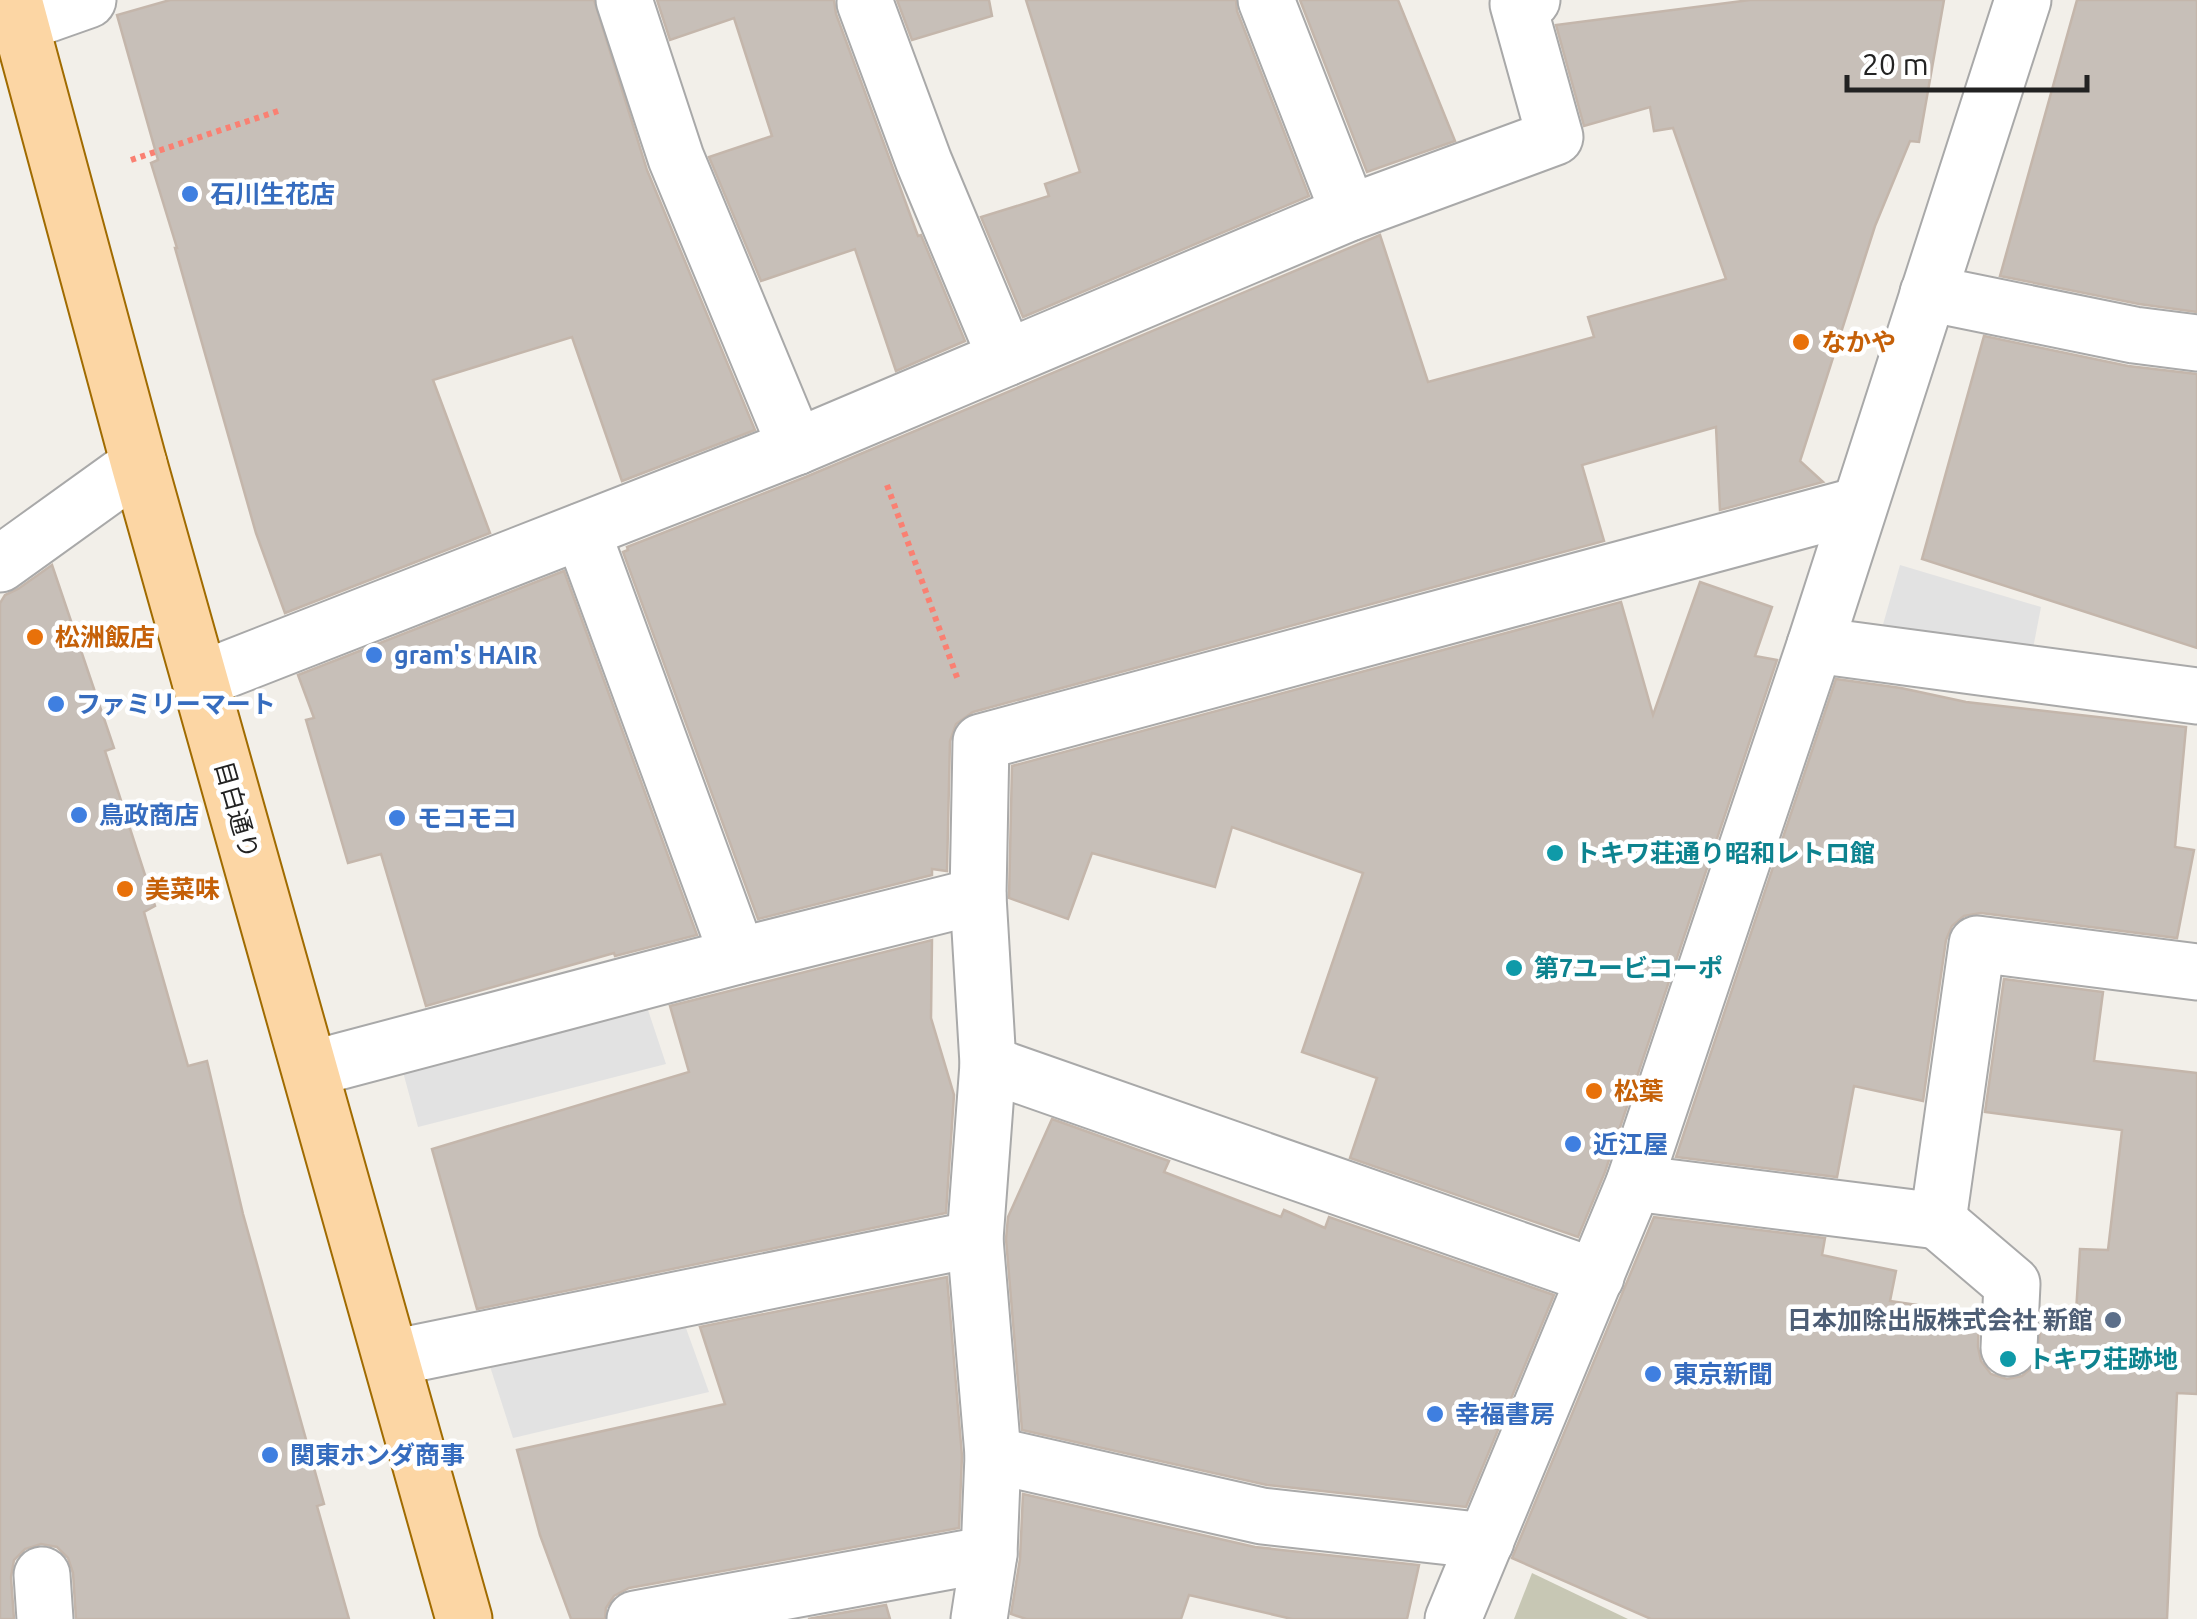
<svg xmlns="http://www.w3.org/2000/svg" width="2197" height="1619" viewBox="0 0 2197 1619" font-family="Ubuntu,'Noto Sans JP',sans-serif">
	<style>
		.construction { fill: #c7c7b4 }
		.parking { fill: #e2e2e2 }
		.building { fill: #c7bfb8; stroke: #c4b6ab; stroke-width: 2.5 }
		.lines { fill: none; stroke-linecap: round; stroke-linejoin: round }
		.minor-casing { stroke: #a9a9a9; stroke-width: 59 }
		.major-casing { stroke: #a06b00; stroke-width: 59 }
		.path { stroke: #fa8072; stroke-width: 6; stroke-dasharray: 5 5; stroke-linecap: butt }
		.minor { stroke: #fff; stroke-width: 55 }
		.major { stroke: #fcd6a4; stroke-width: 55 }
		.shop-dot { fill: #3f7fe0; stroke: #fff; stroke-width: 4 }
		.food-dot { fill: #e8710a; stroke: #fff; stroke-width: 4 }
		.culture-dot { fill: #0f9aa8; stroke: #fff; stroke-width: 4 }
		.service-dot { fill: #5c6f8a; stroke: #fff; stroke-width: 4 }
		.labels { text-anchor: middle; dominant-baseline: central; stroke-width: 9; stroke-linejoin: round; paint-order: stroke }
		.shop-label { font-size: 25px; font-weight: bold; fill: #366cbe; stroke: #fff; text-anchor: start }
		.food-label { font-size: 25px; font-weight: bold; fill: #c56008; stroke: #fff; text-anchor: start }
		.street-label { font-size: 25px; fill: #222; stroke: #fff }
		.culture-label { font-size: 25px; font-weight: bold; fill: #0d838f; stroke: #fff; text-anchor: start }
		.service-label { font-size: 25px; font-weight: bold; fill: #4e5e75; stroke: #fff; text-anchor: end }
	</style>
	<rect width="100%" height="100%" fill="#f2efe9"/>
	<path class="construction" d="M1532,1573L1628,1619H1514Z"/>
	<g class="parking">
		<path d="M1900,565L2041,607L2031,659L1880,635Z"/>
		<path d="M642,992L666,1064L418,1127L400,1061Z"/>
		<path d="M682,1317L709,1392L513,1438L486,1354Z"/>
	</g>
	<g class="building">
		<path d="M170,0H594L647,170L755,430L622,481L572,337L433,380L490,533L285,613L256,533L175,248H177L151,163L158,160L117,15Z"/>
		<path d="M657,0H834L836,14L918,236L921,235L965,341L896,371L855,249L761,281L709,157L772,136L734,18L670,40Z"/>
		<path d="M897,0H989L992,16L912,40Z"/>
		<path d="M1026,0H1236L1237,11L1309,196L1023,317L981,217L1049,196L1045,184L1080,172Z"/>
		<path d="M1300,0H1398L1455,141L1367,172Z"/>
		<path d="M1750,0H1944L1919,142L1910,141L1875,226L1800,461L1823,482L1720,510L1716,427L1582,465L1604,541L973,712L956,724L950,741L947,871L932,869V875L758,919L623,552L628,550L627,547L808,476L1380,235L1428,382L1594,337L1588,317L1726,279L1673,128L1654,131L1650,107L1584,126L1556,25Z"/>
		<path d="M2077,0H2197V312L2139,304L2000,276Z"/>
		<path d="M1984,336L2128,366L2197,374V648L1922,559Z"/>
		<path d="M52,565L114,748L105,751L155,906L144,912L188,1066L207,1061L243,1214L324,1504L317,1506L349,1619H76L73,1573L68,1558L57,1547L41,1544L25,1549L14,1560L11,1577L14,1619H0V603L5,595L18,589Z"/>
		<path d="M564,571L697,935L615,956L614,953L426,1006L381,854L348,863L306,720L314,718L298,675Z"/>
		<path d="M1700,582L1772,607L1755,656L1777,660L1605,1172L1578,1237L1350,1158L1377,1078L1302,1052L1363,873L1232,827L1215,887L1092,853L1068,919L1009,898L1012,766L1621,602L1653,715Z"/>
		<path d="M1836,679L1901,688L1966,702L2186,727L2175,847L2194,850L2177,938L1981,913L1964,916L1952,926L1946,940L1923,1101L1854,1086L1837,1177L1676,1157Z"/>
		<path d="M932,940L931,1018L954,1095L946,1213L477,1309L432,1149L689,1072L670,1006Z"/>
		<path d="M2004,979L2103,992L2094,1061L2197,1073V1394L2177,1393L2167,1619H1651L1512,1558L1654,1217L1825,1238L1822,1255L1896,1271L1890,1301L1979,1314L1978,1347L1981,1361L1991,1374L2007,1379L2022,1376L2036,1364L2041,1323L2075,1328L2080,1249L2108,1250L2122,1130L1985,1112Z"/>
		<path d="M1052,1119L1169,1161L1164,1172L1281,1217L1284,1210L1325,1228L1329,1217L1554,1295L1466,1507L1267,1485L1022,1430L1006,1239L1008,1217Z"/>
		<path d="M947,1277L962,1456L959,1528L629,1588L614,1596L606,1608L605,1619H571L540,1535L517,1450L725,1404L700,1327Z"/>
		<path d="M1023,1494L1255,1547L1419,1565L1407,1619H1292L1189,1595L1181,1619H1026L1011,1614L1020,1559Z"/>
		<path d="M886,1605L890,1619H808Z"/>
	</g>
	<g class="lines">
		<defs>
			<g id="minor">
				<path d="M624,0L676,158L796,447"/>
				<path d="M1266,0L1349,213"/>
				<path d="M865,3L924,162L1006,358"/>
				<path d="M20,24L88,0"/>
				<path d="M1928,293L2134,335L2197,343"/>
				<path d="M582,531L738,956"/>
				<path d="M0,564L139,464"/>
				<path d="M1815,645L2197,696"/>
				<path d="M200,680L796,447L1349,213L1555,137L1518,4L1532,0"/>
				<path d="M988,1064L1596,1277"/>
				<path d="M311,1069L738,956L978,896"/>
				<path d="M1634,1183L1938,1221L1977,944L2197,972"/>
				<path d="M1938,1221L2012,1284L2009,1348"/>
				<path d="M392,1358L975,1239"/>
				<path d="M993,1455L1262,1516L1486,1541"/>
				<path d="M42,1575L45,1619"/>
				<path d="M635,1619L989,1554"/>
				<path d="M979,1619L989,1554L993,1455L975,1239L988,1064L978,896L981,742L1859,505"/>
				<path d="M1453,1619L1634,1183L1815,645L2023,0"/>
			</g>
			<path id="major" d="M14,0L139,464L464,1619"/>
		</defs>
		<use href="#minor" class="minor-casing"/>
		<use href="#major" class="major-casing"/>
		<g class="path">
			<path d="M131,160L281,110"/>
			<path d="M887,485L958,680"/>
		</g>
		<use href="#minor" class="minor"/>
		<use href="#major" class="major"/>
	</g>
	<g class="shop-dot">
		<circle cx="190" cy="194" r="10"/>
		<circle cx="374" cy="655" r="10"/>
		<circle cx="56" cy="704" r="10"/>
		<circle cx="79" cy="815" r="10"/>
		<circle cx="397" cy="818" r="10"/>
		<circle cx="1573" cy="1144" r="10"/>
		<circle cx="1653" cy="1374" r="10"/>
		<circle cx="1435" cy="1414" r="10"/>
		<circle cx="270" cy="1455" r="10"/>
	</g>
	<g class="food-dot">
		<circle cx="1801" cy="342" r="10"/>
		<circle cx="35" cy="637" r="10"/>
		<circle cx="125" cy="889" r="10"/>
		<circle cx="1594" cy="1091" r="10"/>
	</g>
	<g class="culture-dot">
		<circle cx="1555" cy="853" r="10"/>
		<circle cx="1514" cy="968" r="10"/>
		<circle cx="2008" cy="1359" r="10"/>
	</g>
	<circle class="service-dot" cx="2113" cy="1320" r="10"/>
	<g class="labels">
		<g class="shop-label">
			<text x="210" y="194">石川生花店</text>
			<text x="394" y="655">gram's HAIR</text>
			<text x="76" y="704">ファミリーマート</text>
			<text x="99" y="815">鳥政商店</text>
			<text x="417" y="818">モコモコ</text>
			<text x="1593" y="1144">近江屋</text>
			<text x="1673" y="1374">東京新聞</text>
			<text x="1455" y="1414">幸福書房</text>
			<text x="290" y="1455">関東ホンダ商事</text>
		</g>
		<g class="food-label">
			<text x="1821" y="342">なかや</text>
			<text x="55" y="637">松洲飯店</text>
			<text x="145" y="889">美菜味</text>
			<text x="1614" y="1091">松葉</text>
		</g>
		<g class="street-label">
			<text transform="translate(237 810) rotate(74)">目白通り</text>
		</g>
		<g class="culture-label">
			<text x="1575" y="853">トキワ荘通り昭和レトロ館</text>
			<text x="1534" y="968">第7ユービコーポ</text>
			<text x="2028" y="1359">トキワ荘跡地</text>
		</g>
		<g class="service-label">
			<text x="2093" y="1320">日本加除出版株式会社 新館</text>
		</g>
	</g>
	<path d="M1847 75v15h240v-15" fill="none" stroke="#222222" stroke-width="5"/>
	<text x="1862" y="75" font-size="30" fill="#222222" stroke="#ffffff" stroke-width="8" paint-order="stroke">20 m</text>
</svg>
